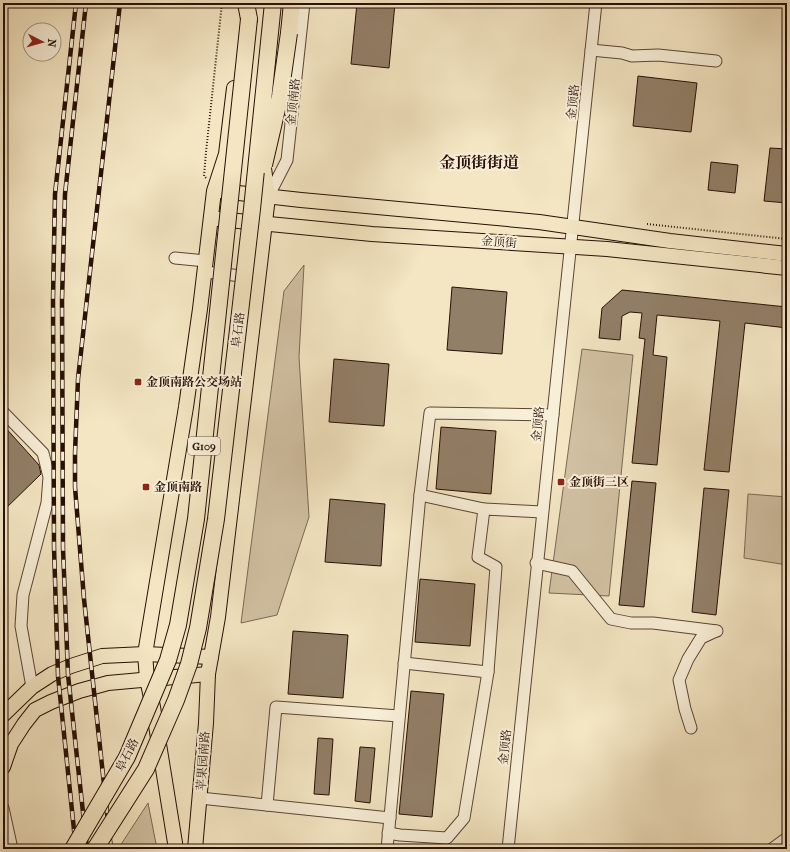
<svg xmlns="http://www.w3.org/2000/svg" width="790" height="852" viewBox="0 0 790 852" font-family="'IM FELL French Canon','Noto Serif SC',serif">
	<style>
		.green { fill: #d1c1a3; stroke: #7c6854 }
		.building { fill: #927f68; stroke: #280f05 }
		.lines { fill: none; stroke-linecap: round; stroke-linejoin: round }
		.minor-casing { stroke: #5b4534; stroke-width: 13 }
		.major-casing { stroke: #280f05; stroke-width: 16 }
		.highway-casing { stroke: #280f05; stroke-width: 18 }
		.path { stroke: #280f05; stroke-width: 2; stroke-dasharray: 1 2; stroke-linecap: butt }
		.minor { stroke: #f8efd8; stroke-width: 11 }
		.major { stroke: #f4e6c3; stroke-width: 14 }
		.highway { stroke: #f4e6c3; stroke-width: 16 }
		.rail-casing { stroke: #280f05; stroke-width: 4.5 }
		.rail { stroke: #f8efd8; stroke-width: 3; stroke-dasharray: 9; stroke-linecap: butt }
		.highway-bridge-casing { stroke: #280f05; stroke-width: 18; stroke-linecap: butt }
		.highway-bridge { stroke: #f4e6c3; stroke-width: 16 }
		.poi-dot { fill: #8f2418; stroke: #f8efd8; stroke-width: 1.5 }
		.labels { text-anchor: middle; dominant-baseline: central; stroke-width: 4; stroke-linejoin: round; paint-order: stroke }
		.shield { fill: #f8efd8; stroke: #665244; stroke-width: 1 }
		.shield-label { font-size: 11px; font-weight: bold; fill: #280f05 }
		.street-label { font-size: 12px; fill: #280f05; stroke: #f8efd8 }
		.poi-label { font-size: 12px; font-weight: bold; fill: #280f05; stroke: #f8efd8; text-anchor: start }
		.district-label { font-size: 16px; font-weight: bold; fill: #280f05; stroke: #f8efd8 }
	</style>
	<rect width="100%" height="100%" fill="#f4e6c3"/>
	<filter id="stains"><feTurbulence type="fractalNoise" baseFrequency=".005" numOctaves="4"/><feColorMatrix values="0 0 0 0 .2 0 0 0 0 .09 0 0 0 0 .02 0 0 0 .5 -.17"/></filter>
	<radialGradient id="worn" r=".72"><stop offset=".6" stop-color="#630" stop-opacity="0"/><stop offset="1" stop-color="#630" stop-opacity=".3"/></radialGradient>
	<g class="green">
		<path d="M304,265L299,357L309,517L277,615L241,623L284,291Z"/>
		<path d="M582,349L633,355L609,596L549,593Z"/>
		<path d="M748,494L787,497V565L744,558Z"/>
		<path d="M148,803L157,849H118Z"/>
	</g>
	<g class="building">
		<path d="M357,3H395L389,68L351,64Z"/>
		<path d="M638,76L697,83L691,132L633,126Z"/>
		<path d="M770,148L787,149V203L764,201Z"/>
		<path d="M711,162L738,165L735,193L708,190Z"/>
		<path d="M452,287L507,292L502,354L447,350Z"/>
		<path d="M622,290L787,307V328L745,323L729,472L704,470L720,321L657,315L653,355L667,357L657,465L632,463L645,339L639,338L642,313L630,312L622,316L620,340L599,338L602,308Z"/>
		<path d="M334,359L389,364L384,426L329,422Z"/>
		<path d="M3,425L39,465L41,474L3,511Z"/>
		<path d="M441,427L496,431L491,494L436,489Z"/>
		<path d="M632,481L656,483L644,607L619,605Z"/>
		<path d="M704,488L729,490L716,615L692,612Z"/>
		<path d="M330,499L385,504L381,566L325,562Z"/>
		<path d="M420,579L475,584L470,646L415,642Z"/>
		<path d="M293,631L348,635L343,698L288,694Z"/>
		<path d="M411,691L444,694L432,817L399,814Z"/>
		<path d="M318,738L333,739L329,795L314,794Z"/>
		<path d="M360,747L375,748L370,803L355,801Z"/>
	</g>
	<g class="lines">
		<defs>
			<g id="minor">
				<path d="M591,50L622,53L632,56L658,55L716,61"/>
				<path d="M268,197L287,160L304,3"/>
				<path d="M175,258L206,261"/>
				<path d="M205,272L251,277"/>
				<path d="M3,412L43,453L49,477L47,503L23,595L21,626L32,687"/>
				<path d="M420,495L484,509"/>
				<path d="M536,563L572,571L611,619L631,623H653L717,631"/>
				<path d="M488,672L496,567L478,557L484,509L542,512"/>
				<path d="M691,728L685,709L679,680L688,659L701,638L716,631"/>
				<path d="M200,798L390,818"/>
				<path d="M267,805L276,707L399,716"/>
				<path d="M3,808L12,849"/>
				<path d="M388,833L400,835L447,838L464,818L488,672L404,663"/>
				<path d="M387,849L420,495L430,413L553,415"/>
				<path d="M508,849C536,567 567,285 596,3"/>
				<path d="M772,849L787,838"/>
			</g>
			<g id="major">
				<path d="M221,191L301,200L539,222L670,241L787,254"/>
				<path d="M218,219L372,234L607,249L787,268"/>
				<path d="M3,715L32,687L52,674L71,666L102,656L145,654L211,657"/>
				<path d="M3,767L11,744L24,724L35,710L51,702L79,691L108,683L208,674"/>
				<path d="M176,849L153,707L147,679L145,654L186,407L200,309L214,191L226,154L234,88"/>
				<path d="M195,849L206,723L208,674L218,617L268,197L262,154"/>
			</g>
			<g id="highway">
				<path d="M246,3L249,19"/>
				<path d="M289,33L292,3"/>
			</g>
		</defs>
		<use href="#minor" class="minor-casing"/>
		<use href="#major" class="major-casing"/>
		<use href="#highway" class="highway-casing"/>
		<g class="path">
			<path d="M206,178L204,176L206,152L222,3"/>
			<path d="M647,224L787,239"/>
		</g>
		<use href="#minor" class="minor"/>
		<use href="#major" class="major"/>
		<use href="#highway" class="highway"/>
		<defs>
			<g id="rail">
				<path d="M76,3L55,194L53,299L54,547L58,676L76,849"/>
				<path d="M86,3L65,194L62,300L63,548L68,675L87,849"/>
				<path d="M111,849L84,599L75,487V453L78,379L120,3"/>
			</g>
		</defs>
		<use href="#rail" class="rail-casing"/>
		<use href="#rail" class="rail"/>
		<defs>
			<g id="highway-bridge">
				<path d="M264,165L280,96L289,33"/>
				<path d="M73,849L127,757L168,660L178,625L196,519L249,19"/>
				<path d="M95,849L146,769L176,700L189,664L198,628L216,519L252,209L273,3"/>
			</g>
		</defs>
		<use href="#highway-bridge" class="highway-bridge-casing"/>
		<use href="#highway-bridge" class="highway-bridge"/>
	</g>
	<g class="poi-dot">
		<rect x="134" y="378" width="8" height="8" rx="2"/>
		<rect x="557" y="478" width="8" height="8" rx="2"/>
		<rect x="142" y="483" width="8" height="8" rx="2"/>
	</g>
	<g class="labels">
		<rect class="shield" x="188" y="437" width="32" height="18" rx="3"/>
		<g class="shield-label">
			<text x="204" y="446">G109</text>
		</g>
		<g class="street-label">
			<text transform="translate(293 102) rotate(-84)">金顶南路</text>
			<text transform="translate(573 102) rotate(-84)">金顶路</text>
			<text transform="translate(499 242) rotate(4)">金顶街</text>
			<text transform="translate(238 330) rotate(-83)">阜石路</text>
			<text transform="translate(538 424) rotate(-84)">金顶路</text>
			<text transform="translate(505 747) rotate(-84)">金顶路</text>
			<text transform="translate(127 755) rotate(-63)">阜石路</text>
			<text transform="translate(203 761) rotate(-86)">苹果园南路</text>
		</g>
		<g class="poi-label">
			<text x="146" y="382">金顶南路公交场站</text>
			<text x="569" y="482">金顶街三区</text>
			<text x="154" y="487">金顶南路</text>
		</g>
		<g class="district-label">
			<text x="479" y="162">金顶街街道</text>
		</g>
	</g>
	<rect width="790" height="852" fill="none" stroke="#f4e6c3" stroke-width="16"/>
	<rect x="4" y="4" width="782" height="844" fill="none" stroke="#280f05" stroke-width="2"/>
	<rect x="8" y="8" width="774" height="836" fill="none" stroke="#280f05"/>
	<g transform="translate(42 42) rotate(96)"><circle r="19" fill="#f8efd8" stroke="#a59584"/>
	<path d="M0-3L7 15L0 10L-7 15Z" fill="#8f2418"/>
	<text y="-6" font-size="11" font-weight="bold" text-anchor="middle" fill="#280f05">N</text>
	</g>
	<rect width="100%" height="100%" filter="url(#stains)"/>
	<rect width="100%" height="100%" fill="url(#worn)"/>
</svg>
